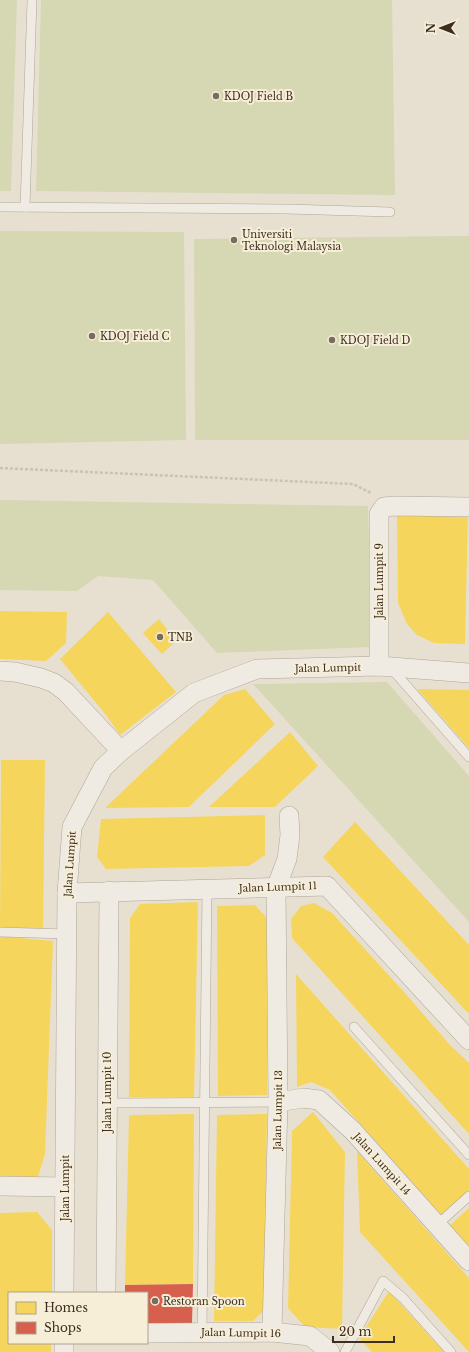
<svg xmlns="http://www.w3.org/2000/svg" width="469" height="1352" viewBox="0 0 469 1352" font-family="'Libre Baskerville',serif">
	<style>
		.green { fill: #d6d7b3 }
		.homes { fill: #f6d55c }
		.shops { fill: #d6604d }
		.lines { fill: none; stroke-linecap: round; stroke-linejoin: round }
		.service-casing { stroke: #ada599; stroke-width: 10 }
		.minor-casing { stroke: #ada599; stroke-width: 20 }
		.path { stroke: #c8c2b9; stroke-width: 2.5; stroke-dasharray: 3 2; stroke-linecap: butt }
		.service { stroke: #efebe3; stroke-width: 9 }
		.minor { stroke: #efebe3; stroke-width: 19 }
		.poi-dot { fill: #786c5e; stroke: #f7eed8; stroke-width: 1.5 }
		.labels { text-anchor: middle; dominant-baseline: central; stroke-width: 4; stroke-linejoin: round; paint-order: stroke }
		.poi-label { font-size: 10px; fill: #3d2e20; stroke: #f7eed8; text-anchor: start }
		.street-label { font-size: 10px; fill: #3d2e20; stroke: #f7eed8 }
	</style>
	<rect width="100%" height="100%" fill="#e7e0d1"/>
	<g class="green">
		<path d="M0,0H17L11,191H0Z"/>
		<path d="M41,0H392L395,195L36,191Z"/>
		<path d="M0,231L184,232L186,440L0,444Z"/>
		<path d="M469,236V440H195L194,239Z"/>
		<path d="M0,500L368,506L372,647L217,653L153,580L98,576L77,591L0,590Z"/>
		<path d="M387,682L469,776V922L253,684Z"/>
	</g>
	<g class="homes">
		<path d="M397,511H468L465,644L434,643L417,635L407,624L398,603Z"/>
		<path d="M0,611L67,612L66,643L46,661L0,659Z"/>
		<path d="M108,612L176,692L120,735L106,715L60,659Z"/>
		<path d="M159,619L176,641L162,654L143,633Z"/>
		<path d="M245,689L275,724L189,807L105,808L224,695Z"/>
		<path d="M417,689L469,690V748L453,730Z"/>
		<path d="M290,732L318,766L275,807H209Z"/>
		<path d="M1,760H45L43,931L0,930Z"/>
		<path d="M265,815V855L249,866L106,869L97,857L101,819Z"/>
		<path d="M355,822L469,945V1014L323,857Z"/>
		<path d="M198,902L194,1097H129L130,918L140,904Z"/>
		<path d="M314,903L332,913L404,992L449,1044L469,1063V1134L292,938L291,919L301,906Z"/>
		<path d="M255,905L267,918V1095L218,1096L217,906Z"/>
		<path d="M0,936L53,941L45,1154L36,1183H0Z"/>
		<path d="M296,974L469,1169V1191L441,1215L330,1090L311,1082L297,1087Z"/>
		<path d="M313,1112L345,1152L342,1329L305,1327L288,1308L292,1131Z"/>
		<path d="M194,1114L193,1284L125,1285L129,1115Z"/>
		<path d="M267,1114L264,1310L253,1321H214L217,1115Z"/>
		<path d="M357,1151L469,1278V1352L360,1232Z"/>
		<path d="M469,1208V1248L449,1226Z"/>
		<path d="M37,1212L52,1230V1293H9V1343H51V1352H0V1213Z"/>
		<path d="M389,1291L444,1352H372L359,1338Z"/>
	</g>
	<path class="shops" d="M193,1284L192,1323H147V1293H125V1285Z"/>
	<g class="lines">
		<defs>
			<g id="service">
				<path d="M0,207L286,209L390,212"/>
				<path d="M25,207L32,0"/>
				<path d="M391,668L469,757"/>
				<path d="M0,932L67,934"/>
				<path d="M354,1027L469,1155"/>
				<path d="M107,1103L278,1102"/>
				<path d="M437,1225L469,1196"/>
				<path d="M202,1331L207,889"/>
				<path d="M345,1352L383,1281L403,1298L451,1352"/>
			</g>
			<g id="minor">
				<path d="M379,666V514L384,507L394,506L469,507"/>
				<path d="M0,671L15,672L41,678L54,683L66,692L121,751"/>
				<path d="M67,893L327,886L469,1040"/>
				<path d="M278,1102L303,1098L319,1100L353,1131L469,1261"/>
				<path d="M0,1186L65,1187"/>
				<path d="M64,1293L67,893L72,827L103,768L121,751L194,693L257,669L379,666L469,673"/>
				<path d="M106,1293L109,891"/>
				<path d="M272,1332L278,1102L276,888L287,859L290,835L289,816"/>
				<path d="M147,1333L272,1332L310,1336L330,1352"/>
				<path d="M64,1352V1343"/>
			</g>
		</defs>
		<use href="#service" class="service-casing"/>
		<use href="#minor" class="minor-casing"/>
		<path class="path" d="M0,468L353,484L371,493"/>
		<use href="#service" class="service"/>
		<use href="#minor" class="minor"/>
	</g>
	<g class="poi-dot">
		<circle cx="216" cy="96" r="4"/>
		<circle cx="234" cy="240" r="4"/>
		<circle cx="92" cy="336" r="4"/>
		<circle cx="332" cy="340" r="4"/>
		<circle cx="160" cy="637" r="4"/>
		<circle cx="155" cy="1301" r="4"/>
	</g>
	<g class="labels">
		<g class="poi-label">
			<text x="224" y="96">KDOJ Field B</text>
			<text x="242" y="234">Universiti<tspan x="242" dy="12">Teknologi Malaysia</tspan></text>
			<text x="100" y="336">KDOJ Field C</text>
			<text x="340" y="340">KDOJ Field D</text>
			<text x="168" y="637">TNB</text>
			<text x="163" y="1301">Restoran Spoon</text>
		</g>
		<g class="street-label">
			<text transform="translate(379 581) rotate(-90)">Jalan Lumpit 9</text>
			<text transform="translate(328 668) rotate(-1)">Jalan Lumpit</text>
			<text transform="translate(70 864) rotate(-86)">Jalan Lumpit</text>
			<text transform="translate(278 887) rotate(-2)">Jalan Lumpit 11</text>
			<text transform="translate(107 1092) rotate(-90)">Jalan Lumpit 10</text>
			<text transform="translate(278 1110) rotate(-89)">Jalan Lumpit 13</text>
			<text transform="translate(382 1164) rotate(48)">Jalan Lumpit 14</text>
			<text transform="translate(65 1188) rotate(-90)">Jalan Lumpit</text>
			<text transform="translate(241 1333) rotate(1)">Jalan Lumpit 16</text>
		</g>
	</g>
	<rect x="8" y="1292" width="140" height="52" fill="#f7eed8" stroke="#ada18e"/>
	<rect x="16" y="1302" width="20" height="12" fill="#f6d55c" stroke="#ada18e"/>
	<text x="44" y="1312" font-size="12" fill="#3d2e20">Homes</text>
	<rect x="16" y="1322" width="20" height="12" fill="#d6604d" stroke="#ada18e"/>
	<text x="44" y="1332" font-size="12" fill="#3d2e20">Shops</text>
	<g transform="translate(441 28) rotate(270)" stroke="#f7eed8" stroke-width="3" paint-order="stroke">
	<path d="M0-3L7 15L0 10L-7 15Z" fill="#3d2e20"/>
	<text y="-6" font-size="11" font-weight="bold" text-anchor="middle" fill="#3d2e20">N</text>
	</g>
	<path d="M333 1336v6h61v-6" fill="none" stroke="#3d2e20" stroke-width="2"/>
	<text x="339" y="1336" font-size="12" fill="#3d2e20" stroke="#f7eed8" stroke-width="3" paint-order="stroke">20 m</text>
</svg>
